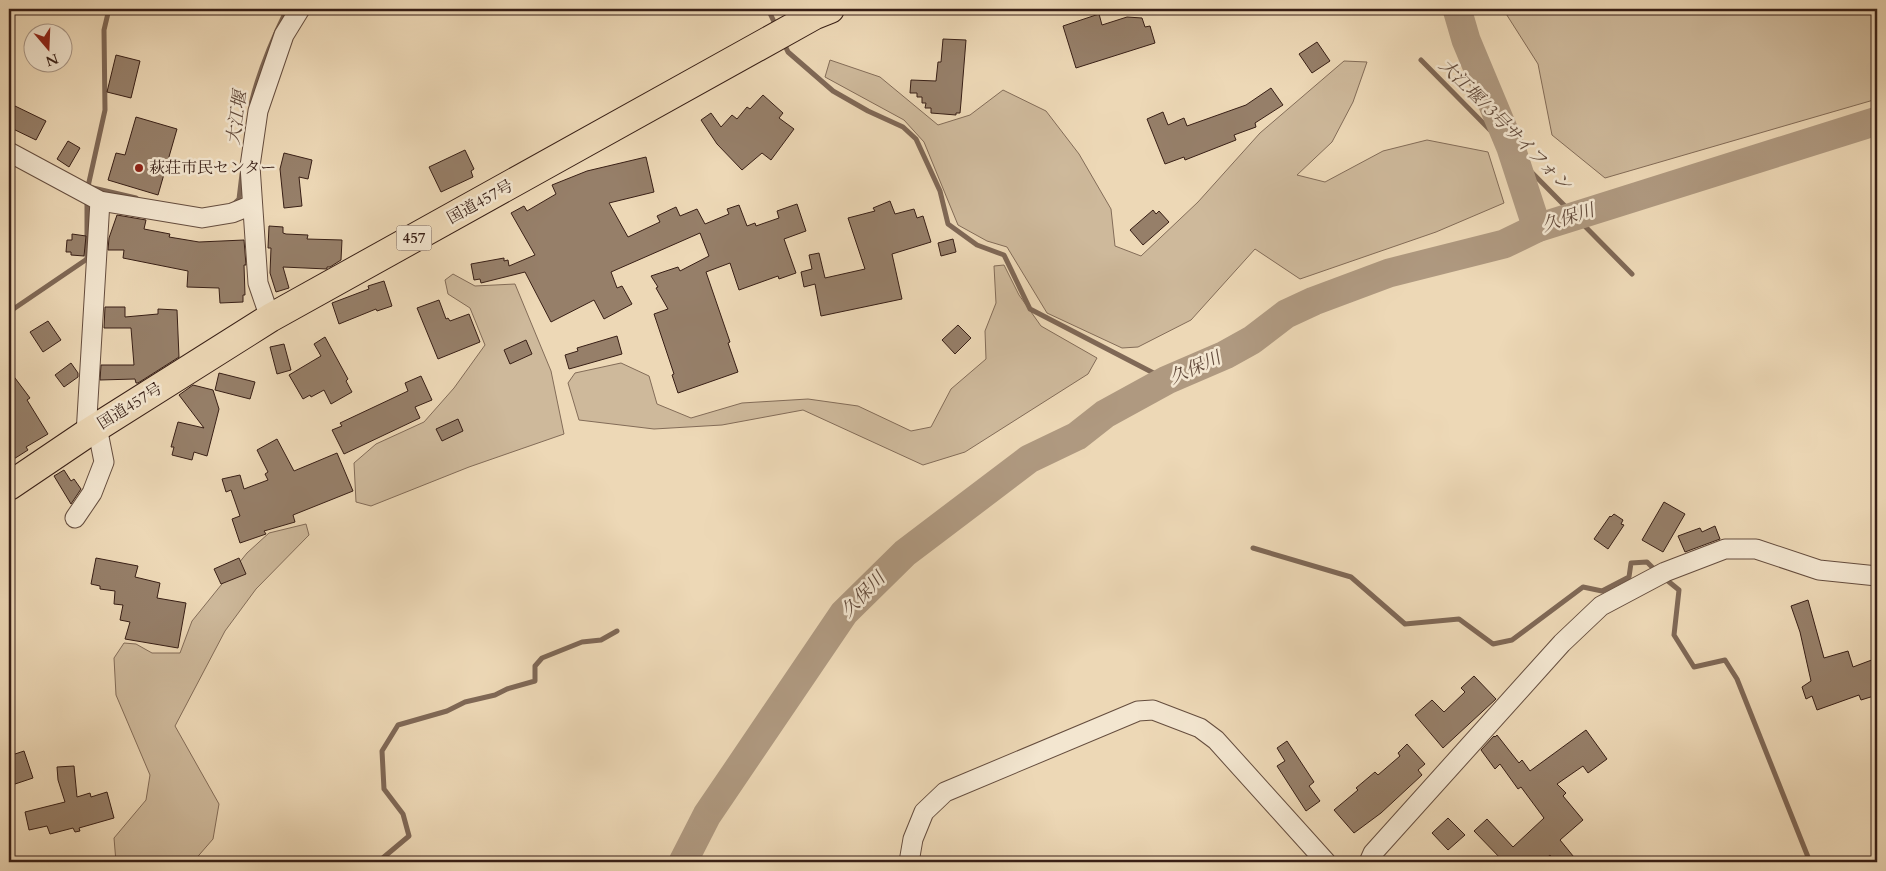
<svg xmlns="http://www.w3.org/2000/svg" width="1886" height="871" viewBox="0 0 1886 871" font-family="Cardo,'Noto Serif JP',serif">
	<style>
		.green { fill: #ceb99b; stroke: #836c58 }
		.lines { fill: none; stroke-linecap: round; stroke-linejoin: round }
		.stream { stroke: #7f6856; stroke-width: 5 }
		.river { stroke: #af9980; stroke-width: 29 }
		.building { fill: #967f69; stroke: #381f16 }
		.street-casing { stroke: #654d3e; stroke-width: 21 }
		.highway-casing { stroke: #381f16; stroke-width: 30 }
		.street { stroke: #f3e6d0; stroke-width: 19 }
		.highway { stroke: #edd8b6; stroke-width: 28 }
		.poi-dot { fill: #8f2418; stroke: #f3e6d0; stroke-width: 2 }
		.labels { text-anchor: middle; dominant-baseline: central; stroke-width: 5; stroke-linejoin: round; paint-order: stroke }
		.shield { fill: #f3e6d0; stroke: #705b4e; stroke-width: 1 }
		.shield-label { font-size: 15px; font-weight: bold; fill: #381f16 }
		.poi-label { font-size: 16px; fill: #381f16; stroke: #f3e6d0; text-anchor: start }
		.street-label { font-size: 16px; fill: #381f16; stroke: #f3e6d0 }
		.water-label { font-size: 18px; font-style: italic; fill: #624a3b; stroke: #f3e6d0 }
	</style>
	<rect width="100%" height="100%" fill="#edd8b6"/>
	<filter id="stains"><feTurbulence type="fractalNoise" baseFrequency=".004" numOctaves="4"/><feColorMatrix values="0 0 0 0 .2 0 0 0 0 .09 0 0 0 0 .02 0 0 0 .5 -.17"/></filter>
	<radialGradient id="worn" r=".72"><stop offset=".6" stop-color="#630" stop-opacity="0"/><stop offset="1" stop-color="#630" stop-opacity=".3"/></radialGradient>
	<g class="green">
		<path d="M1503,9H1877V99L1605,178L1552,135L1538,64Z"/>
		<path d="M830,60L880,77L938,125L970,115L1003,90L1046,111L1079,154L1111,209L1115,246L1141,256L1198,202L1260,133L1344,61L1367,62L1353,102L1332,142L1297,175L1325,182L1383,151L1427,140L1488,152L1504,203L1436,232L1300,279L1255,249L1191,320L1138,347L1122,348L1047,313L1007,247L987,241L958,225L924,142L904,120L825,77Z"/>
		<path d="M1004,265L1019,295L1041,326L1097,358L1088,374L965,452L923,465L803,410L722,425L654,429L579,420L568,383L575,373L621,363L649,376L657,404L691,418L742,403L808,399L858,406L911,431L931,427L951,389L986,359L985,331L996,303L994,266Z"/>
		<path d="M453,274L475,286L515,284L551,371L564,434L469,467L371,506L356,502L354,463L376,444L424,422L454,388L485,345L470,308L448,294L445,280Z"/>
		<path d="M306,524L309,535L256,589L225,631L175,726L219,804L213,839L193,862H116L114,838L146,800L150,775L116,695L114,658L124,643L136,644L152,653H180L192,621L247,553L269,533Z"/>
	</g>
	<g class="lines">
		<g class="stream">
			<path d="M768,9L776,26"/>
			<path d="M783,41L788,52L833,91L868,111L903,127L916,139L940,191L948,224L977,245L1004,255L1030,309L1167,380"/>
			<path d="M1421,60L1632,274"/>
			<path d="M251,104C259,70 272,40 287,9"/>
			<path d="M93,188L136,198"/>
			<path d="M87,191L105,110L104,30L109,9"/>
			<path d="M233,205L239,199L242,174"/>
			<path d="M9,312L87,259V199"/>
			<path d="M1253,548L1351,577L1405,624L1459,619L1493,644L1512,640L1583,587L1602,591L1629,577L1631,563L1647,562L1657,572"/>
			<path d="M1663,577L1679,590L1674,635L1694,667L1725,660L1737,679L1810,862"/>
			<path d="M378,862L409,836L403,814L384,789L382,751L398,725L447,711L465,702L495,695L507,689L535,681V666L542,658L582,642L601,640L617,631"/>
		</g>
		<g class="river">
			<path d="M1457,9L1466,40L1511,148L1537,228"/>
			<path d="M683,862L707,815L844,613L905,553L1029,459L1077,436L1105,414L1167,380L1225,355L1252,340L1286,314L1314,301L1389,273L1504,244L1537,228L1877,121"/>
		</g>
	</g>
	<g class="building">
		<path d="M1099,14L1102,25L1127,17L1142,18L1145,27L1150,26L1155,43L1076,68L1063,26Z"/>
		<path d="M943,39L966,40L961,102L960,113H956V115L931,113V108H925L926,103H922V97H917V93H910L911,80L936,81L938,62H941Z"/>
		<path d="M1317,42L1330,61L1312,73L1299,54Z"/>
		<path d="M116,55L140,61L131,98L107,92Z"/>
		<path d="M1271,88L1283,105L1255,123L1256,127L1234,135L1236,140L1185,160L1184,157L1165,164L1147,119L1163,112L1168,125L1184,118L1187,126L1246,105Z"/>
		<path d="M763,95L783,113L779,118L794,129L771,160L762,153L742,170L717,144L701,120L711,113L721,127L732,115L737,119L747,107L750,109Z"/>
		<path d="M15,106L46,121L36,140L9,127V109L12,111Z"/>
		<path d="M136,117L177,129L158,195L108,180L116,153L125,155Z"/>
		<path d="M68,141L80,148L69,167L57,159Z"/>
		<path d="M465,150L474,169L471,171L473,177L441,192L429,167Z"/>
		<path d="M284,153L312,160L308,179L299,177L302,206L284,208L280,169Z"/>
		<path d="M646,157L654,192L609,203L628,237L660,222L657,216L676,207L680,216L697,209L705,224L729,214L727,209L739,205L747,226L755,223L756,226L779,218L777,211L797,204L806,231L784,239L796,273L779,279L778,276L739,290L730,263L706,272L730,342L728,343L738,372L678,393L672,375L674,374L654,314L668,309L656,288L658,287L651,276L678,267L680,271L709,256L700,233L611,272L617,288L622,286L632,304L604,319L594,300L551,322L525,272L481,283L480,279L474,280L471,264L504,258V261L508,260L509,266L535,255L511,213L524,206L527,211L556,194L552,185L587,171Z"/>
		<path d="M890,201L895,214L914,209L917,218L923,216L931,242L892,254L902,299L821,316L815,284L804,287L801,272L812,269L809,255L819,253L825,278L865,269L848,218L875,211L873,208Z"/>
		<path d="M1153,210L1156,214L1159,211L1169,222L1143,245L1130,230Z"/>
		<path d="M117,215L146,220L144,229L170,234L169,237L199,242L244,240L246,265H244L245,295H243V302L220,303L219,288L187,287L188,271L123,258L124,250H108L109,238Z"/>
		<path d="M269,226L283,227V233L286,234L308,235L307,239L342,240L341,260L330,267H327V269L283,267L289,288L276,292L270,273L271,248H268Z"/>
		<path d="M72,234L86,236L84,256L71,255V252H66L67,240H72Z"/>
		<path d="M953,239L956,252L941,256L938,243Z"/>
		<path d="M384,281L392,306L377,311L376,309L339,324L332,303L369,289L368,286Z"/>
		<path d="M439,300L446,319L448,318L450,321L469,314L480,342L438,359L417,308Z"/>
		<path d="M105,307H125V317L158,314V309L177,310L179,357L138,383H136L135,379L100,380L101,365H134L131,328H104Z"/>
		<path d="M48,321L61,340L43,352L30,332Z"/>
		<path d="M958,325L971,338L955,354L942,340Z"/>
		<path d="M617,336L622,354L569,369L565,355L578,351L577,348Z"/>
		<path d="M325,337L348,379L346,381L352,392L331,404L324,390L311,397L310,395L303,399L289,375L321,356L314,344Z"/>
		<path d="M526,340L532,354L510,364L504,350Z"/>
		<path d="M284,344L291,370L277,374L270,347Z"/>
		<path d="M71,363L78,373V377L64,387L55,375Z"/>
		<path d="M9,370L30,398L27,400L48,434L26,447L28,450L9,462Z"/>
		<path d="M219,373L255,382L250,399L215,390Z"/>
		<path d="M421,376L432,400L415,407L420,418L344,454L332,430L342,426L340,423L408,391L405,383Z"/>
		<path d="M193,385L213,390L219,409L207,456L194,452L192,460L172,455L174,447H171L178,422L204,428L179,395Z"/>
		<path d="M458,419L463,431L442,441L436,429Z"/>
		<path d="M277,439L294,471L337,453L353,491L293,515L295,522L264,531L266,534L240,543L232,519L240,516L231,490L226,492L222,479L240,475L244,489L268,480L265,474L268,472L257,450Z"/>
		<path d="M64,470L71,481L74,479L81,489L71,504L54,476Z"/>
		<path d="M1664,502L1685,514L1663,552L1642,540Z"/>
		<path d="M1614,514L1623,520L1621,524L1624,525L1608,549L1594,539L1610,516L1611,517Z"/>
		<path d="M1715,526L1720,539L1685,552L1678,536L1700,528L1702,532Z"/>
		<path d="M96,558L138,566L135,577L160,583L157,598L186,603L178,648L125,639L130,622L120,620L123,605L114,604L115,591L100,589V586L91,584Z"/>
		<path d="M239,558L246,574L221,584L214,569Z"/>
		<path d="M1808,600L1824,658L1848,651L1853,667L1877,658V695L1861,700L1859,695L1817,710L1812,696L1806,699L1802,687L1811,681L1800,632L1791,606Z"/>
		<path d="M1474,676L1496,699L1443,748L1415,715L1432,700L1444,712L1465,692L1461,688Z"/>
		<path d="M1586,730L1607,759L1588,773L1583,766L1557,784L1566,793L1563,796L1583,820L1560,840L1578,862H1556L1550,855L1542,862H1504L1474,831L1487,819L1513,847L1544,818L1521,787L1518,789L1500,764L1495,769L1481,750L1494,736L1495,737L1497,735L1519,763L1522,760L1530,771Z"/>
		<path d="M1287,741L1314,782L1309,786L1320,801L1306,811L1277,766L1285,761L1277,748Z"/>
		<path d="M1407,744L1425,764L1418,770L1422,775L1381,813L1354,833L1334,810L1358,790L1356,788L1375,772L1378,775L1400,756L1398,753Z"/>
		<path d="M24,751L33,778L9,786V756Z"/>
		<path d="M74,766L77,797L90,793L91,797L107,792L114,818L79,828L80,831L75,832L73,828L50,834L47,826L29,830L25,812L65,802L58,780L57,767Z"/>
		<path d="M1448,818L1465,835L1448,850L1432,833Z"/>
	</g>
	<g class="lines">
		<defs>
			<g id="street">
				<path d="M9,152L100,201L202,218L232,213L252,205"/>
				<path d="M270,318L258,283L250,166L258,111L284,35L300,9"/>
				<path d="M86,434L100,201"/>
				<path d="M75,518L92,493L104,462L97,427"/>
				<path d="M909,862L913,839L924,812L945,792L1138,711L1153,710L1200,728L1216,740L1326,862"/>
				<path d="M1369,862L1373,853L1562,643L1601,606L1665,572L1725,549H1756L1819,570L1877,576"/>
			</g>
			<path id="highway" d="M9,486L86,434L270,318L815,15L830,9"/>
		</defs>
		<use href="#street" class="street-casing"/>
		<use href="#highway" class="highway-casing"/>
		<use href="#street" class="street"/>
		<use href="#highway" class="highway"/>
	</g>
	<circle class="poi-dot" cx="139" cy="168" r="5"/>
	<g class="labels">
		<rect class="shield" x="396.5" y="225.5" width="35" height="25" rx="4"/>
		<g class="shield-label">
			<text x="414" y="238">457</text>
		</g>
		<g class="poi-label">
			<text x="149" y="168">萩荘市民センター</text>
		</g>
		<g class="street-label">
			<text transform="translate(480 202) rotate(-29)">国道457号</text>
			<text transform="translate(130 406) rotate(-32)">国道457号</text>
		</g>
		<g class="water-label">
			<text transform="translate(237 118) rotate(-82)">大江堰</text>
			<text transform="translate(1505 125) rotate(45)">大江堰/3号サイフォン</text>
			<text transform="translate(1568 218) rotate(-18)">久保川</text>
			<text transform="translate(1195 368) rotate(-24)">久保川</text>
			<text transform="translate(863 595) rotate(-46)">久保川</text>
		</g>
	</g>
	<rect width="1886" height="871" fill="none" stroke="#edd8b6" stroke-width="30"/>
	<rect x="10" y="10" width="1866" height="851" fill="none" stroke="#381f16" stroke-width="2.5"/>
	<rect x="15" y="15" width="1856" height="841" fill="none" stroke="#381f16"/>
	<g transform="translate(48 48) rotate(161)"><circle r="24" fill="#f3e6d0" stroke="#a89686"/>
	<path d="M0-4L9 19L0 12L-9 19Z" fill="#8f2418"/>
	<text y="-8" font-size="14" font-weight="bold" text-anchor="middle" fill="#381f16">N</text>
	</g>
	<rect width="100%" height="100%" filter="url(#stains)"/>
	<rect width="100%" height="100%" fill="url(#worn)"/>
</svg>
